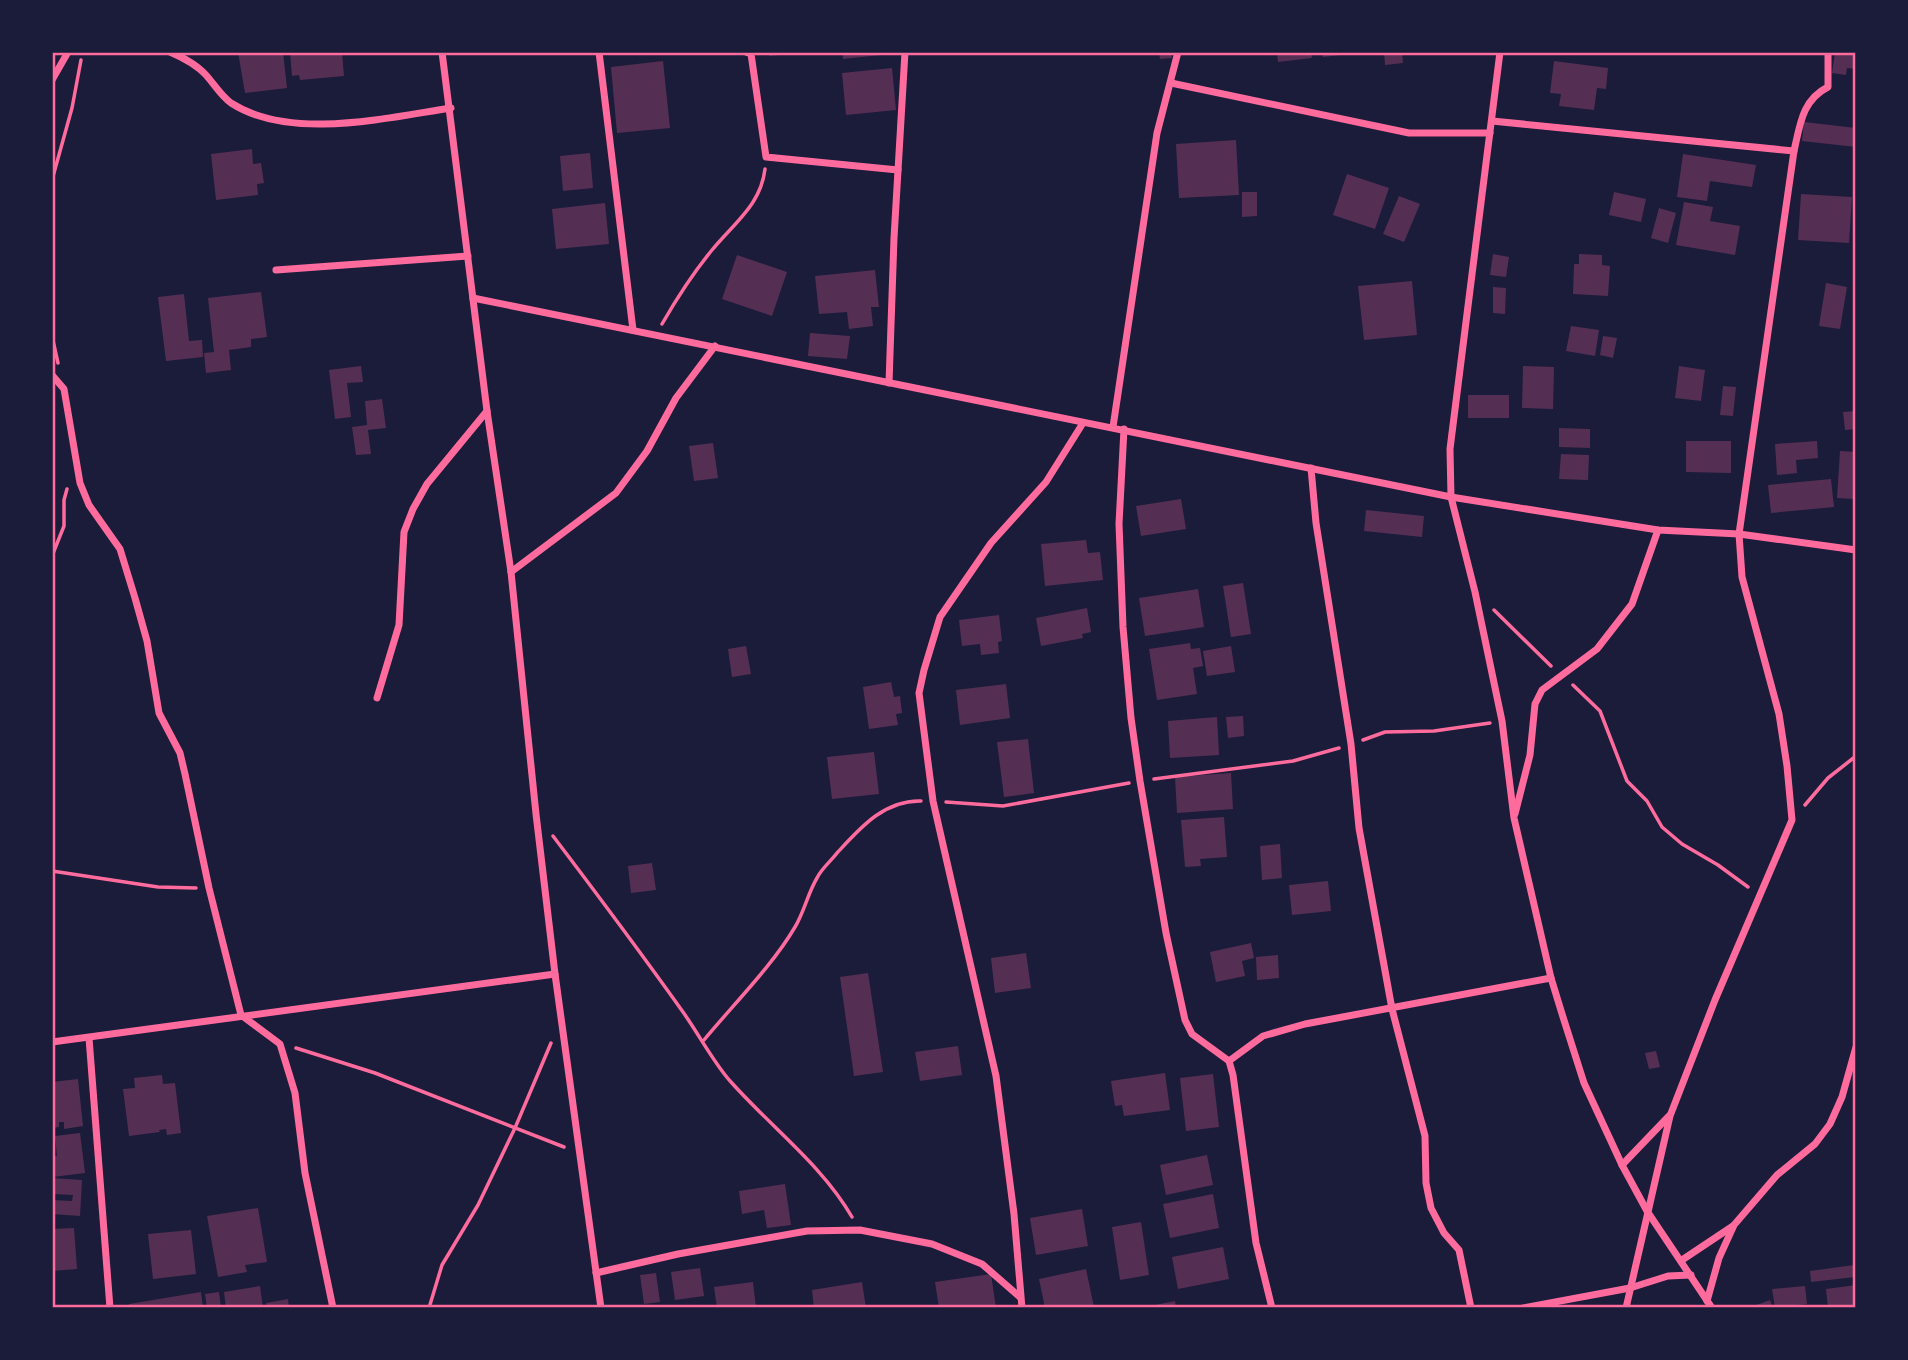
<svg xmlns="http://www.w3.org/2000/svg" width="1908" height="1360" viewBox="0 0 1908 1360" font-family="Montserrat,sans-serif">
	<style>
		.building { fill: #542f53 }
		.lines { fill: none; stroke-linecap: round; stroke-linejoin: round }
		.path { stroke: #ff6b9d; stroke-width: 3.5 }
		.minor { stroke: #ff6b9d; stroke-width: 7 }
		.neatline { fill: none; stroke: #ff6b9d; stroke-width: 2.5 }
	</style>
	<rect width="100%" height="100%" fill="#1b1b3a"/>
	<g class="building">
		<path d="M238,52H283L287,88L245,93Z"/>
		<path d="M290,52H342L344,76L300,80L299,75L292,76Z"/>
		<path d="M769,52H790V54L769,56Z"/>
		<path d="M843,52H890V54L843,59Z"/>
		<path d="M1159,52H1171L1172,58L1160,59Z"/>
		<path d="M1277,52H1311L1312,58L1278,62Z"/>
		<path d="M1322,52H1348L1349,54L1323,57Z"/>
		<path d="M1384,52H1402L1403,63L1385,65Z"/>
		<path d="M1835,52H1856V69L1847,68L1846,75L1832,73Z"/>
		<path d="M663,61L670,128L617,133L611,67Z"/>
		<path d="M1554,61L1608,68L1606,89L1597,88L1594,110L1559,106L1561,94L1550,93Z"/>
		<path d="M892,68L896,110L846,115L842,73Z"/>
		<path d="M1804,122L1856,128V147L1802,141Z"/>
		<path d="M1236,140L1239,195L1179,198L1176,144Z"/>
		<path d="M252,149L253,164L261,163L264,183L257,184L258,195L216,200L211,154Z"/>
		<path d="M590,153L593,188L563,191L560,156Z"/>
		<path d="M1683,154L1756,165L1752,187L1710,181L1707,201L1677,197Z"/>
		<path d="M1347,174L1389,188L1375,229L1333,215Z"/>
		<path d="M1242,192H1257V216L1242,217Z"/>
		<path d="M1614,192L1646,199L1641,222L1609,215Z"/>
		<path d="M1801,194L1852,197L1849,243L1798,240Z"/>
		<path d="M1399,196L1420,204L1404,242L1383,234Z"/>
		<path d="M1684,202L1713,207L1710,221L1740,226L1735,255L1676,245Z"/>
		<path d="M605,203L609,244L556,249L552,209Z"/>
		<path d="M1659,208L1676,213L1668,243L1651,238Z"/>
		<path d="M1493,254L1509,257L1506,277L1490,275Z"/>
		<path d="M1579,254L1602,255V265L1610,266L1608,296L1573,294L1574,264H1579Z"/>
		<path d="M737,255L787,272L772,316L722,299Z"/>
		<path d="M875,270L879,307H871L873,326L849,329L847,312L819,314L815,276Z"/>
		<path d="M1412,281L1417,335L1364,340L1358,286Z"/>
		<path d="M1826,283L1847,287L1840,329L1819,326Z"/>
		<path d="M1493,287L1506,288L1505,314L1493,313Z"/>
		<path d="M261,292L267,337L251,339V347L229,350L231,370L206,373L204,353L214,352L208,298Z"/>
		<path d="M184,294L189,341L202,340L203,357L166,361L158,297Z"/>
		<path d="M1571,326L1599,330L1595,356L1566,351Z"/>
		<path d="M810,333L850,336L847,359L808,356Z"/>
		<path d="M1603,336L1617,338L1613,358L1600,355Z"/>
		<path d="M361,366L363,382L347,383L351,417L335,419L329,370Z"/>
		<path d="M1523,366L1554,367L1553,409L1522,408Z"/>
		<path d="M1679,366L1705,370L1701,401L1675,398Z"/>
		<path d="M1723,386L1736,387L1733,416L1720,415Z"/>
		<rect x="1468" y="395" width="41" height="23"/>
		<path d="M382,399L386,428L368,430L371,454L356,455L352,427L367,425L365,401Z"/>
		<path d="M1856,411V429L1845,430L1843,412Z"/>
		<path d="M1559,428L1590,429V448L1559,447Z"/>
		<path d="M1686,441H1731V473L1686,472Z"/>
		<path d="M1817,441L1818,458L1796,460L1797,473L1777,475L1775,444Z"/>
		<path d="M713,443L718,478L694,481L689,446Z"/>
		<path d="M1840,451L1856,452L1854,499L1837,498Z"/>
		<path d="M1561,454L1589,455L1588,480L1559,479Z"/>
		<path d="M1831,479L1834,507L1771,513L1768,485Z"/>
		<path d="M1181,499L1186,529L1141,536L1136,506Z"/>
		<path d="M1366,510L1424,516L1422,537L1364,531Z"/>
		<path d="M1086,540L1088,553L1100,552L1103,580L1045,586L1041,544Z"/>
		<path d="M1243,583L1251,634L1231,637L1223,586Z"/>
		<path d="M1198,589L1204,627L1145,636L1139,598Z"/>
		<path d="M1087,608L1091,632L1082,634L1083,638L1041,646L1036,618Z"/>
		<path d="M999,615L1002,641L998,642L999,653L981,655L980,644L962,646L959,620Z"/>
		<path d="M1190,643L1191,649L1200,648L1203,666L1193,668L1197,694L1157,700L1149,649Z"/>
		<path d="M746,646L751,674L732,677L728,649Z"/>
		<path d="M1231,646L1235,672L1207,676L1203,651Z"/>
		<path d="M891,682L894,697L900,696L902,713L896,714L898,725L869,729L863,687Z"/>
		<path d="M1006,684L1010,718L960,725L956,690Z"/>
		<path d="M1243,716L1244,736L1228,738L1226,717Z"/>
		<path d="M1217,717L1219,755L1170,758L1168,721Z"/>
		<path d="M1028,739L1034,793L1004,797L997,742Z"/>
		<path d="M874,752L879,794L832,799L827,757Z"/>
		<path d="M1231,773L1233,809L1177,813L1175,777Z"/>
		<path d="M1224,817L1227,857L1200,859L1201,866L1185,867L1181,820Z"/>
		<path d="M1280,844L1282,878L1262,880L1260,846Z"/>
		<path d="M652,863L656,890L631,893L628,866Z"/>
		<path d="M1328,881L1331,911L1292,915L1289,885Z"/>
		<path d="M1251,943L1254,958L1242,961L1245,976L1216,982L1210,952Z"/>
		<path d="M1026,953L1031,988L995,993L991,958Z"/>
		<path d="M1278,955L1279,978L1257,980L1256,957Z"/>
		<path d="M868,973L883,1072L854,1076L840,977Z"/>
		<path d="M958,1046L962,1075L920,1081L915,1052Z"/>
		<path d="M1656,1051L1660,1067L1649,1069L1645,1053Z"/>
		<path d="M1165,1073L1170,1110L1124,1116L1122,1105L1115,1106L1111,1081Z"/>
		<path d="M1213,1074L1219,1127L1186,1131L1180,1078Z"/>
		<path d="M162,1075L163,1084L175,1083L181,1133L167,1135L166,1129L159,1130L160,1132L129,1136L123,1089L135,1088L134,1078Z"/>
		<path d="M78,1079L83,1126L64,1129V1122H59V1127L52,1128V1082Z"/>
		<path d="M80,1133L85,1173L53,1177L52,1156H57L55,1136Z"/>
		<path d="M1207,1155L1213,1185L1166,1195L1160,1165Z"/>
		<path d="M52,1178L82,1180L80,1216L52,1214V1200L72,1201L73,1195L52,1194Z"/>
		<path d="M785,1184L791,1225L767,1228L764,1210L742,1214L739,1191Z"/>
		<path d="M1213,1194L1219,1228L1170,1238L1163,1204Z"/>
		<path d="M258,1208L267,1262L245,1265L247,1272L218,1277L207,1216Z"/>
		<path d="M1082,1209L1088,1246L1036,1255L1030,1218Z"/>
		<path d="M1141,1222L1149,1275L1120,1280L1112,1227Z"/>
		<path d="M74,1228L77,1269L52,1271V1229Z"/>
		<path d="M191,1230L196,1274L153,1279L148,1234Z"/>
		<path d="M1223,1247L1229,1279L1178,1289L1172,1257Z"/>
		<path d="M1854,1265L1855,1277L1811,1282L1810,1271Z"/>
		<path d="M700,1268L704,1296L675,1300L671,1272Z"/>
		<path d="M1086,1269L1094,1307L1045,1308L1039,1279Z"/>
		<path d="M656,1273L660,1302L644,1304L640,1275Z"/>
		<path d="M991,1274L996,1308H939L935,1282Z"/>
		<path d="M753,1282L756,1308H717L714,1287Z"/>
		<path d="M862,1282L866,1308H814L812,1290Z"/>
		<path d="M1856,1285V1308H1828L1826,1289Z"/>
		<path d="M260,1286L263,1308H226L224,1292Z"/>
		<path d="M1805,1286L1807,1304L1797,1305V1308H1775L1772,1289Z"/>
		<path d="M201,1292L203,1308H129V1304Z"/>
		<path d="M219,1292L221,1308H207L205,1294Z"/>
		<path d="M288,1299L289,1308H267L266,1303Z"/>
		<path d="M1770,1300L1773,1308H1751V1307Z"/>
		<path d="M1175,1301L1176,1308H1150V1306Z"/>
	</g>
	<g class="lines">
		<g class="path">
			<path d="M52,180L72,108L81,60"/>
			<path d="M662,324C677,298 693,273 712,250C733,224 761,205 765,169"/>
			<path d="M52,336L58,363"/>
			<path d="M52,556L64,526V500L67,489"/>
			<path d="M1494,610L1551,666"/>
			<path d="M1573,685L1600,711L1627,781L1647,801L1662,827L1682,844L1718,865L1748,887"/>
			<path d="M1363,740L1385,732L1434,731L1490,723"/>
			<path d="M1154,779L1293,761L1339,748"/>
			<path d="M946,802L1003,806L1129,783"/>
			<path d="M1805,805L1828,778L1856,756"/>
			<path d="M553,836C597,894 641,953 683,1012C698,1033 715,1065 731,1082C771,1127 822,1165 852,1217"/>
			<path d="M52,871L158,887L196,888"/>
			<path d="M704,1040C732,1006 773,965 795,927C804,912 808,893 817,878C821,869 831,861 837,853C860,828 884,800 921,801"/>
			<path d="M296,1048L375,1073L564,1147"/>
			<path d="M429,1308L442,1265L478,1205L515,1128L551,1043"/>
		</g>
		<g class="minor">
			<path d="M170,52C184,58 196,64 206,75C214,84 221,96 231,103C290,141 385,118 451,108"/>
			<path d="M442,52L487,411L511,572L536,814L555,974L601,1308"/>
			<path d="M599,52L633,330"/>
			<path d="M746,52L751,54L766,157L898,170"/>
			<path d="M1500,52L1450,449L1451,497L1475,592L1502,721L1514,818L1551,978L1563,1017L1584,1083L1622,1165L1647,1211L1712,1308"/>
			<path d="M52,80L68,52"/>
			<path d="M1171,83L1409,133H1490"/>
			<path d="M1492,121L1794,151"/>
			<path d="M276,270L468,256"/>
			<path d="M473,298L1451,497L1658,530L1739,534L1856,550"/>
			<path d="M52,375L64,389L80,483L89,505L120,549L135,598L147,641L159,713L180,753L185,774L209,888L241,1015L280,1044L295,1093L305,1173L333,1308"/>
			<path d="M889,383L894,238L905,52"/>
			<path d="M1113,427L1157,133L1178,52"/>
			<path d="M1124,429L1119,524L1123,627L1131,718L1140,781L1166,933L1185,1020L1192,1034L1229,1061L1233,1075L1256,1243L1272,1308"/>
			<path d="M1311,468L1316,523L1351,744L1359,828L1392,1009L1425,1136L1426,1183L1431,1208L1444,1233L1459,1250L1471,1308"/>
			<path d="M511,572L616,493L647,451L676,398L715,346"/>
			<path d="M377,698L399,625L404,532L413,509L427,484L487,411"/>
			<path d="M1515,814L1530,755L1535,704L1542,690L1597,649L1632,604L1658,530"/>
			<path d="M89,1038L110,1308"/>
			<path d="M52,1042L555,974"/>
			<path d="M1229,1061L1263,1036L1305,1024L1551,978"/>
			<path d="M1622,1165L1669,1116"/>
			<path d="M1682,1260L1733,1226"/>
			<path d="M596,1273L678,1254L807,1231L860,1230L932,1244L982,1264L1020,1297"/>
			<path d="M1707,1301L1719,1258L1734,1225L1777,1175L1815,1144L1830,1124L1842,1097L1856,1047"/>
			<path d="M1022,1308L1014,1214L996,1076L933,801L919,693L924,670L940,617L991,543L1046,482L1083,423"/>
			<path d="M1523,1308L1630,1288L1668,1276L1691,1275"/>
			<path d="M1626,1308L1670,1116L1715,1000L1792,820L1787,766L1779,714L1742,577L1739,534L1794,151C1800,125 1802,100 1828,87V52"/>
		</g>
	</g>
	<rect width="1908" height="1360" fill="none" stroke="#1b1b3a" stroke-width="108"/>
	<rect x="54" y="54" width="1800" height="1252" class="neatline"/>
</svg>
